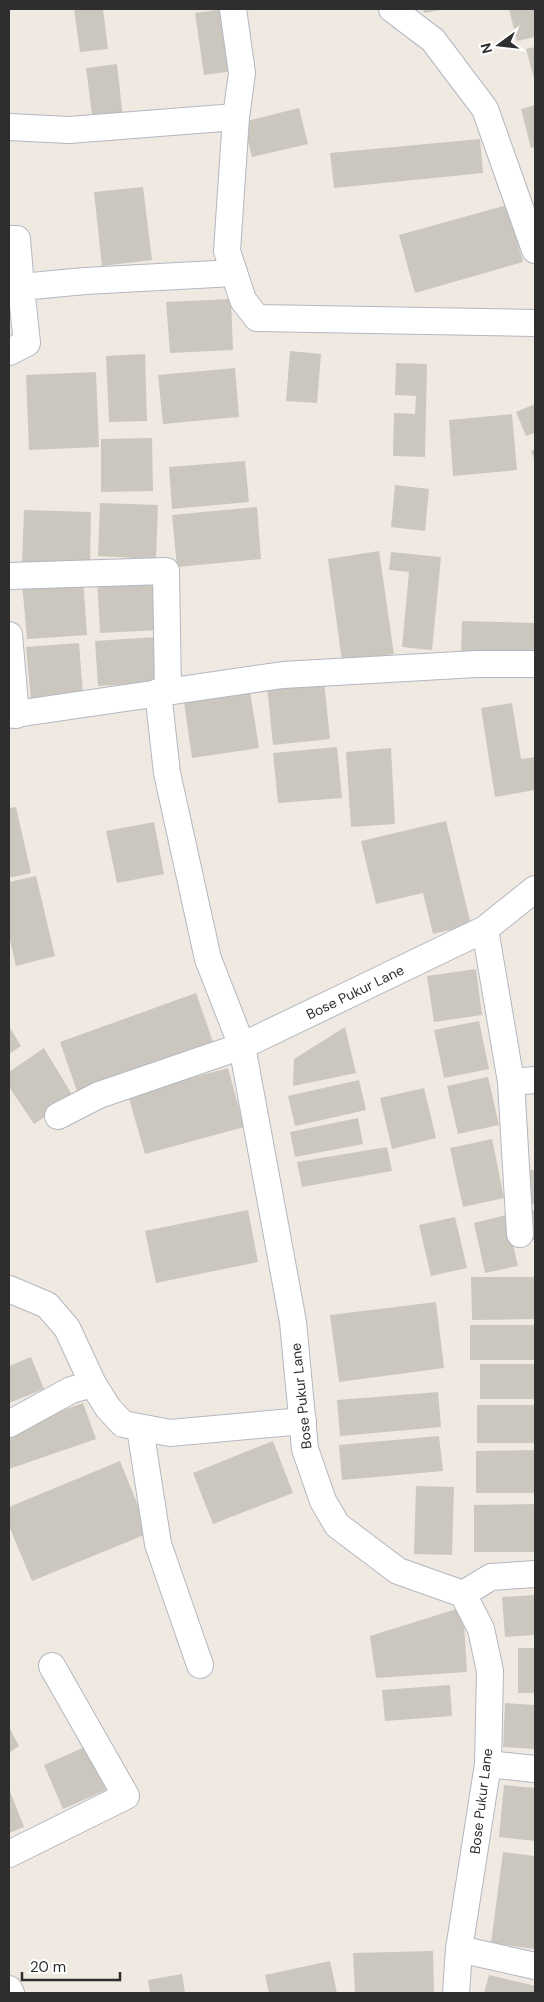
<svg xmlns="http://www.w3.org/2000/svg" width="544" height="2002" viewBox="0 0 544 2002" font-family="'DM Sans',sans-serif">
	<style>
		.building { fill: #cbc7bf }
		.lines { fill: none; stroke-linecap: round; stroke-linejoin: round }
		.street-casing { stroke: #b4b7c1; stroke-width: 28 }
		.street { stroke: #fff; stroke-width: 26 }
		.labels { text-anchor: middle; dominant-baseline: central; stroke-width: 5; stroke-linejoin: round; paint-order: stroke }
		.street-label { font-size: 14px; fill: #2e2e2e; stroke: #fff }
	</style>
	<rect width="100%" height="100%" fill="#efe9e1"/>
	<g class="building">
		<path d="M74,9H103L108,49L80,52Z"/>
		<path d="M225,9L234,71L204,75L195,13Z"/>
		<path d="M423,9H440V10L424,13Z"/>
		<path d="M509,9H535V37L517,41Z"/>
		<path d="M535,47V82L526,49Z"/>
		<path d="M117,64L123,118L93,122L86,68Z"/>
		<path d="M535,105V147L531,148L521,109Z"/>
		<path d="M299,108L308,144L252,157L243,122Z"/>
		<path d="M480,139L483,173L334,188L330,153Z"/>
		<path d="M143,187L152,260L102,266L94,192Z"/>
		<path d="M507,205L523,262L415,293L399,235Z"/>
		<path d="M231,299L233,350L170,353L166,302Z"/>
		<path d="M290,351L321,354L317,403L286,401Z"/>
		<path d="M145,354L147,421L109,422L106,356Z"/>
		<path d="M396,363L427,364L425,457L393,456L394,413L415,414L416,396L395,395Z"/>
		<path d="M235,368L239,417L163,424L158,375Z"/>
		<path d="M96,372L99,447L29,450L26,375Z"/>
		<path d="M535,404V433L526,436L516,412Z"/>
		<path d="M512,414L517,470L453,476L449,420Z"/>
		<path d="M152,438L153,491L101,492V439Z"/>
		<path d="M535,449V461L531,451Z"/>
		<path d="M245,461L249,502L172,509L169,467Z"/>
		<path d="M395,485L429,489L425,531L391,527Z"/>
		<path d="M100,503L158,505L156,559L98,556Z"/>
		<path d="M257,507L261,559L177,567L172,515Z"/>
		<path d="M24,510L91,512L90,564L22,562Z"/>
		<path d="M379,551L394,654L342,661L328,559Z"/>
		<path d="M391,552L441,557L432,650L402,647L409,572L389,570Z"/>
		<path d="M156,574L160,630L100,633L97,577Z"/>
		<path d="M83,578L87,635L27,639L22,583Z"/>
		<path d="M462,621L535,623V658L461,656Z"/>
		<path d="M156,637L159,682L98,686L95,641Z"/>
		<path d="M79,643L83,695L31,700L26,647Z"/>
		<path d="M323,672L330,739L273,745L266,677Z"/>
		<path d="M249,685L259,748L192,758L183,695Z"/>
		<path d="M512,703L521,759L535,757V790L495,797L481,708Z"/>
		<path d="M337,747L342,798L278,803L273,753Z"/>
		<path d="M391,748L395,824L351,827L346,752Z"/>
		<path d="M16,807L31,873L9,878V808Z"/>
		<path d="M446,821L471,925L433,934L423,893L376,904L361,841Z"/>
		<path d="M154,822L164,874L117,883L106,831Z"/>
		<path d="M36,876L55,956L16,966L9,936V882Z"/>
		<path d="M476,969L482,1015L434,1022L427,976Z"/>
		<path d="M196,993L213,1042L77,1091L60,1042Z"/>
		<path d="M479,1021L489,1069L444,1078L434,1030Z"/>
		<path d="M9,1026L21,1046L9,1054Z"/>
		<path d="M345,1027L356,1073L293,1086L294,1059Z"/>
		<path d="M44,1048L74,1098L34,1124L9,1087V1072Z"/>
		<path d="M228,1068L244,1127L145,1154L128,1095Z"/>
		<path d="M488,1077L499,1125L458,1134L447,1086Z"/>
		<path d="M359,1080L366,1110L295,1126L288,1096Z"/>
		<path d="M424,1088L436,1138L392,1149L380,1098Z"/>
		<path d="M358,1118L363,1144L295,1157L290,1132Z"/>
		<path d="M492,1139L504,1198L463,1207L450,1148Z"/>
		<path d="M387,1147L392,1171L302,1187L297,1162Z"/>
		<rect x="526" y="1170" width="9" height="34"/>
		<path d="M248,1210L258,1262L156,1283L145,1231Z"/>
		<rect x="529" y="1210" width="6" height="30"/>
		<path d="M506,1215L518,1266L485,1273L474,1223Z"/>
		<path d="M455,1217L467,1268L431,1276L419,1225Z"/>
		<path d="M471,1277H535V1319L472,1320Z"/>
		<path d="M436,1302L444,1368L339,1382L330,1315Z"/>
		<rect x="470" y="1325" width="65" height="35"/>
		<path d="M31,1357L44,1389L9,1403V1366Z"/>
		<rect x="480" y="1364" width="55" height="35"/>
		<path d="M438,1392L441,1427L340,1436L337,1400Z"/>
		<path d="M83,1403L96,1439L9,1469V1429Z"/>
		<rect x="477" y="1405" width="58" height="38"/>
		<path d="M439,1436L443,1471L342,1480L339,1445Z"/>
		<path d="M273,1441L293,1493L213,1524L193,1473Z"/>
		<path d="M535,1450V1493H476V1451Z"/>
		<path d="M120,1461L149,1533L32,1581L9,1526V1507Z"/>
		<path d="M416,1486L454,1487L452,1555L414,1554Z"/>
		<path d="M535,1504V1552H474V1505Z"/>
		<path d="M535,1595V1635L505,1637L502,1597Z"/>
		<path d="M463,1607L467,1672L376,1678L370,1636Z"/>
		<rect x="518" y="1648" width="17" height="45"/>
		<path d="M450,1685L452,1716L385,1721L382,1690Z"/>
		<path d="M505,1703L535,1705V1749L503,1747Z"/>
		<path d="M9,1727L19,1746L9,1753Z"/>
		<path d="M87,1746L106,1790L63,1809L44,1765Z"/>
		<path d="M504,1785L535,1788V1841L499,1837Z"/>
		<path d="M9,1789L24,1827L9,1833Z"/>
		<path d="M503,1852L535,1856L534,1949L491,1943Z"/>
		<path d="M433,1951L434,1993H355L353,1953Z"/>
		<path d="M330,1961L337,1993H269L265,1975Z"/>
		<path d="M182,1974L185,1993H150L148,1980Z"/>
		<path d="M489,1975L535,1986V1993H484Z"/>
	</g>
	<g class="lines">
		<defs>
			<g id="street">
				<path d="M233,9L242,73L236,117"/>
				<path d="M392,9L433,40L485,109L535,250"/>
				<path d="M9,127L69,130L236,117L227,251L243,300L257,318L535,323"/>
				<path d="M9,239H17L21,287"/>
				<path d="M9,352L27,343L21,287L85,281L234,273"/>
				<path d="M9,576L166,571L168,691"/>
				<path d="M9,635L16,715"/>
				<path d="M9,715L283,675L476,664H535"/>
				<path d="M485,929L511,1082L535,1080"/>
				<path d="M511,1082L520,1234"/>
				<path d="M58,1116L99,1095L242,1046L208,959L167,773L158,692"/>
				<path d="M9,1289L47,1305L67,1328L93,1384L108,1408L123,1424L170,1433L303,1421"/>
				<path d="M9,1424L71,1390L93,1384"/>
				<path d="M140,1428L158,1544L200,1665"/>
				<path d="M463,1594L491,1577L535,1574"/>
				<path d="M488,1764L535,1769"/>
				<path d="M9,1854L126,1796L52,1666"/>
				<path d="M459,1949L535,1966"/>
				<path d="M9,1989L11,1993"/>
				<path d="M456,1993L459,1949L488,1764L490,1671L481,1629L463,1594L398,1571L337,1525L323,1501L305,1449L293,1322L242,1046L485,929L535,889"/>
			</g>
		</defs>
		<use href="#street" class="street-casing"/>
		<use href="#street" class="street"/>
	</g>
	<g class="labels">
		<g class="street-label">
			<text transform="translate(355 992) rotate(-26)">Bose Pukur Lane</text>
			<text transform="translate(301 1396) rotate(-96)">Bose Pukur Lane</text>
			<text transform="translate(481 1801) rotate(-83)">Bose Pukur Lane</text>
		</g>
	</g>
	<rect width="544" height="2002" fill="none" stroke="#2e2e2e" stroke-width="20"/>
	<g transform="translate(499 45) rotate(255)" stroke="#ffffff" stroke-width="4" paint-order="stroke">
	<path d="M0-4L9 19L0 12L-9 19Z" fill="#2e2e2e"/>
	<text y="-8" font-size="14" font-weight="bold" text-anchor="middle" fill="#2e2e2e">N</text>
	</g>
	<path d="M22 1972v8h98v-8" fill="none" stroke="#2e2e2e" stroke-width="2.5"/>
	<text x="30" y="1972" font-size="15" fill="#2e2e2e" stroke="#ffffff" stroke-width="4" paint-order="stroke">20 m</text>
</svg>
